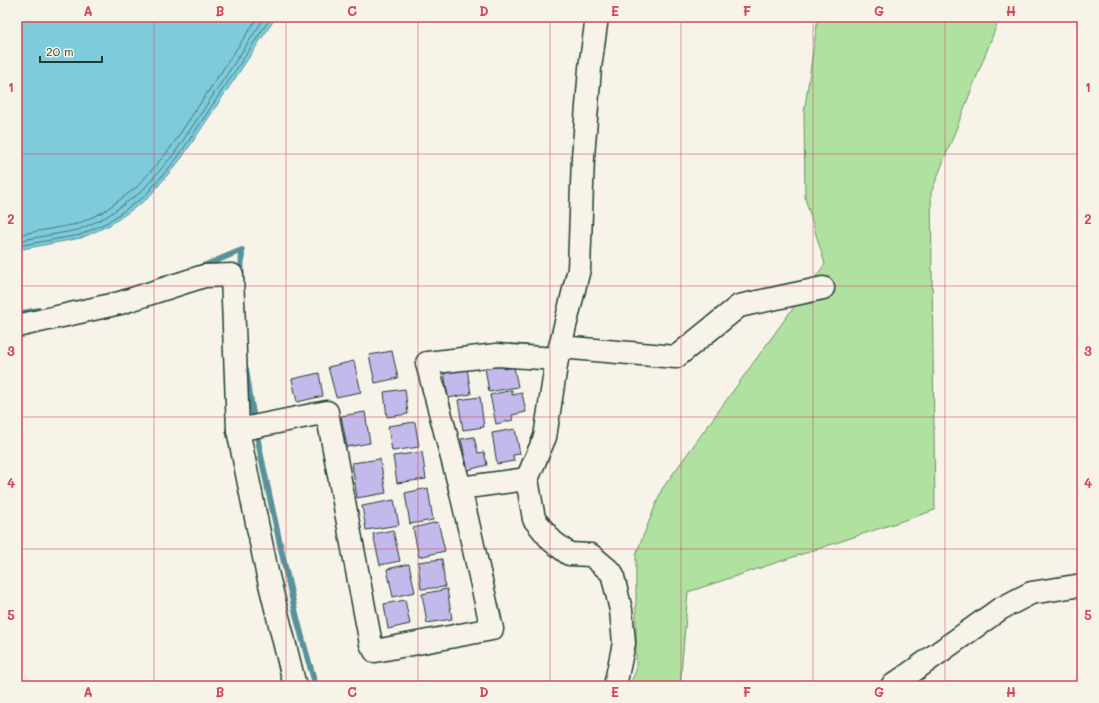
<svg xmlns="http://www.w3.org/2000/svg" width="1099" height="703" viewBox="0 0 1099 703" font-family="Mali,sans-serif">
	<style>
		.green { fill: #b1e1a1; stroke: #688f6a }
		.water { fill: #7ecbdc; stroke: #589299 }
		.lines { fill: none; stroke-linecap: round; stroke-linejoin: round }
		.shore { stroke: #457677; stroke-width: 1 }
		.stream { stroke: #589299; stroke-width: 6 }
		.building { fill: #c4b9eb; stroke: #1f3d34 }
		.minor-casing { stroke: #1f3d34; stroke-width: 25 }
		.minor { stroke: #f7f3e8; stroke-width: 22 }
		.grid { fill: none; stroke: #d1495b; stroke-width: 1; stroke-opacity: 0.55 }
		.neatline { fill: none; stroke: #d1495b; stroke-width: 1.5 }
		.grid-label { font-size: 13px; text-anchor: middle; font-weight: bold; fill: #d1495b }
	</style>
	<rect width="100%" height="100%" fill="#f7f3e8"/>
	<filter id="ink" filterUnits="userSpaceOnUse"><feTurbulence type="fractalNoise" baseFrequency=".025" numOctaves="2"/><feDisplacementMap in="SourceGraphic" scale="8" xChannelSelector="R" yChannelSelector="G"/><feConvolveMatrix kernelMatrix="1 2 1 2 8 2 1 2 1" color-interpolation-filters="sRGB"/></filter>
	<g filter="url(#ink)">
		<path class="green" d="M818,17H1000L931,193L935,510L688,592L680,686H629L636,671V554L662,489L825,264L805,198L804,113Z"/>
		<path class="water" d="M17,17H276L181,159L147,199L110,225L81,238L17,250Z"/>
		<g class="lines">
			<g class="shore">
				<path d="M17,235L77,224L103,212L137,187L169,150L258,17"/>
				<path d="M17,241L78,230L106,217L141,192L174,154L265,17"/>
				<path d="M17,246L80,235L108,222L145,196L178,157L271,17"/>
			</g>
			<g class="stream">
				<path d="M201,267L242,250L241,277"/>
				<path d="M17,314L39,310"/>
				<path d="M246,369C253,421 264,471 275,521C287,577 299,632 316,686"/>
			</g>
		</g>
		<g class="building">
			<path d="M392,351L398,378L375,383L369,355Z"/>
			<path d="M354,361L361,392L336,397L328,367Z"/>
			<path d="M504,365V369L514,367L518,387L489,392L485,368Z"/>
			<path d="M467,368L471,394L448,398L444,371Z"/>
			<path d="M319,373L323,396L297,402L292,379Z"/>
			<path d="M405,389L408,414L387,417L384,392Z"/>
			<path d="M512,390V395L522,393L526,412L512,415L513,420L496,424L490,395Z"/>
			<path d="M480,397L484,427L463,430L458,400Z"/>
			<path d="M365,412L370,443L347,447L341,416Z"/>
			<path d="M415,422L419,447L392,451L388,426Z"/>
			<path d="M515,429L520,454L513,455L514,461L497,464L492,433Z"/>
			<path d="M474,437L478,453L484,452L487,465L468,470L461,439Z"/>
			<path d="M422,452L426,479L397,483L393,456Z"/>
			<path d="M380,459L386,493L357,498L352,463Z"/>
			<path d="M428,488L433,520L410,524L405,493Z"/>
			<path d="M394,500L399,525L366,530L362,506Z"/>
			<path d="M438,522L445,551L419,557L413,528Z"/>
			<path d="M393,530L400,561L380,565L373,534Z"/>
			<path d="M442,559L445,587L421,589L418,562Z"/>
			<path d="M409,564L415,592L393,597L387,569Z"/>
			<path d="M447,589L452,619L427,623L422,594Z"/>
			<path d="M405,600L410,624L388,629L384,604Z"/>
		</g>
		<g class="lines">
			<defs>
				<g id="minor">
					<path d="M597,17L590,68L583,157L579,269L557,359L545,437L527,479L534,519L552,541L569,554L591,555L612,573L621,610L624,643L615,686"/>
					<path d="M17,326L120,303L204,276L232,275L238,430L267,572L295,686"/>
					<path d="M560,347L676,357L739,306L823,288"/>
					<path d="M238,430L327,412L371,644L375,651L492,629L460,488L527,479"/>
					<path d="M460,488L427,363L497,355L557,359"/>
					<path d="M892,686L1000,609L1031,593L1082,585"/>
				</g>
			</defs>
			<use href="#minor" class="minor-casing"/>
			<use href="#minor" class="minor"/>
		</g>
	</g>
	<path class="grid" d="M154,17V686M286,17V686M418,17V686M550,17V686M681,17V686M813,17V686M945,17V686M17,154H1082M17,286H1082M17,417H1082M17,549H1082"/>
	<rect width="1099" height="703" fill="none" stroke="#f7f3e8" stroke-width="44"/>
	<path d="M40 56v6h62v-6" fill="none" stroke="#1f3d34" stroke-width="2"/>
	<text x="46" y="56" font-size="12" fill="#1f3d34" stroke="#f7f3e8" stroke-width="3" paint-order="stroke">20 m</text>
	<rect x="22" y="22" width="1055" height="659" class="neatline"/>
	<g class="grid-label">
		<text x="88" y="16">A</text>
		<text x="220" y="16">B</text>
		<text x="352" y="16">C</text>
		<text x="484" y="16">D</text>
		<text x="615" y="16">E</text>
		<text x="747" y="16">F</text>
		<text x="879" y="16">G</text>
		<text x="1011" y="16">H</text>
		<text x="11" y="92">1</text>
		<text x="1088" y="92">1</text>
		<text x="11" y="224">2</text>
		<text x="1088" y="224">2</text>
		<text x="11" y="356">3</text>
		<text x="1088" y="356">3</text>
		<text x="11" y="488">4</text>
		<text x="1088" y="488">4</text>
		<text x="11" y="620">5</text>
		<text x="1088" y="620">5</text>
		<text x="88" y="697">A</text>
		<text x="220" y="697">B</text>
		<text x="352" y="697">C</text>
		<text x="484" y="697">D</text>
		<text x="615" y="697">E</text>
		<text x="747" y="697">F</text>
		<text x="879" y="697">G</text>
		<text x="1011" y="697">H</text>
	</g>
</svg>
